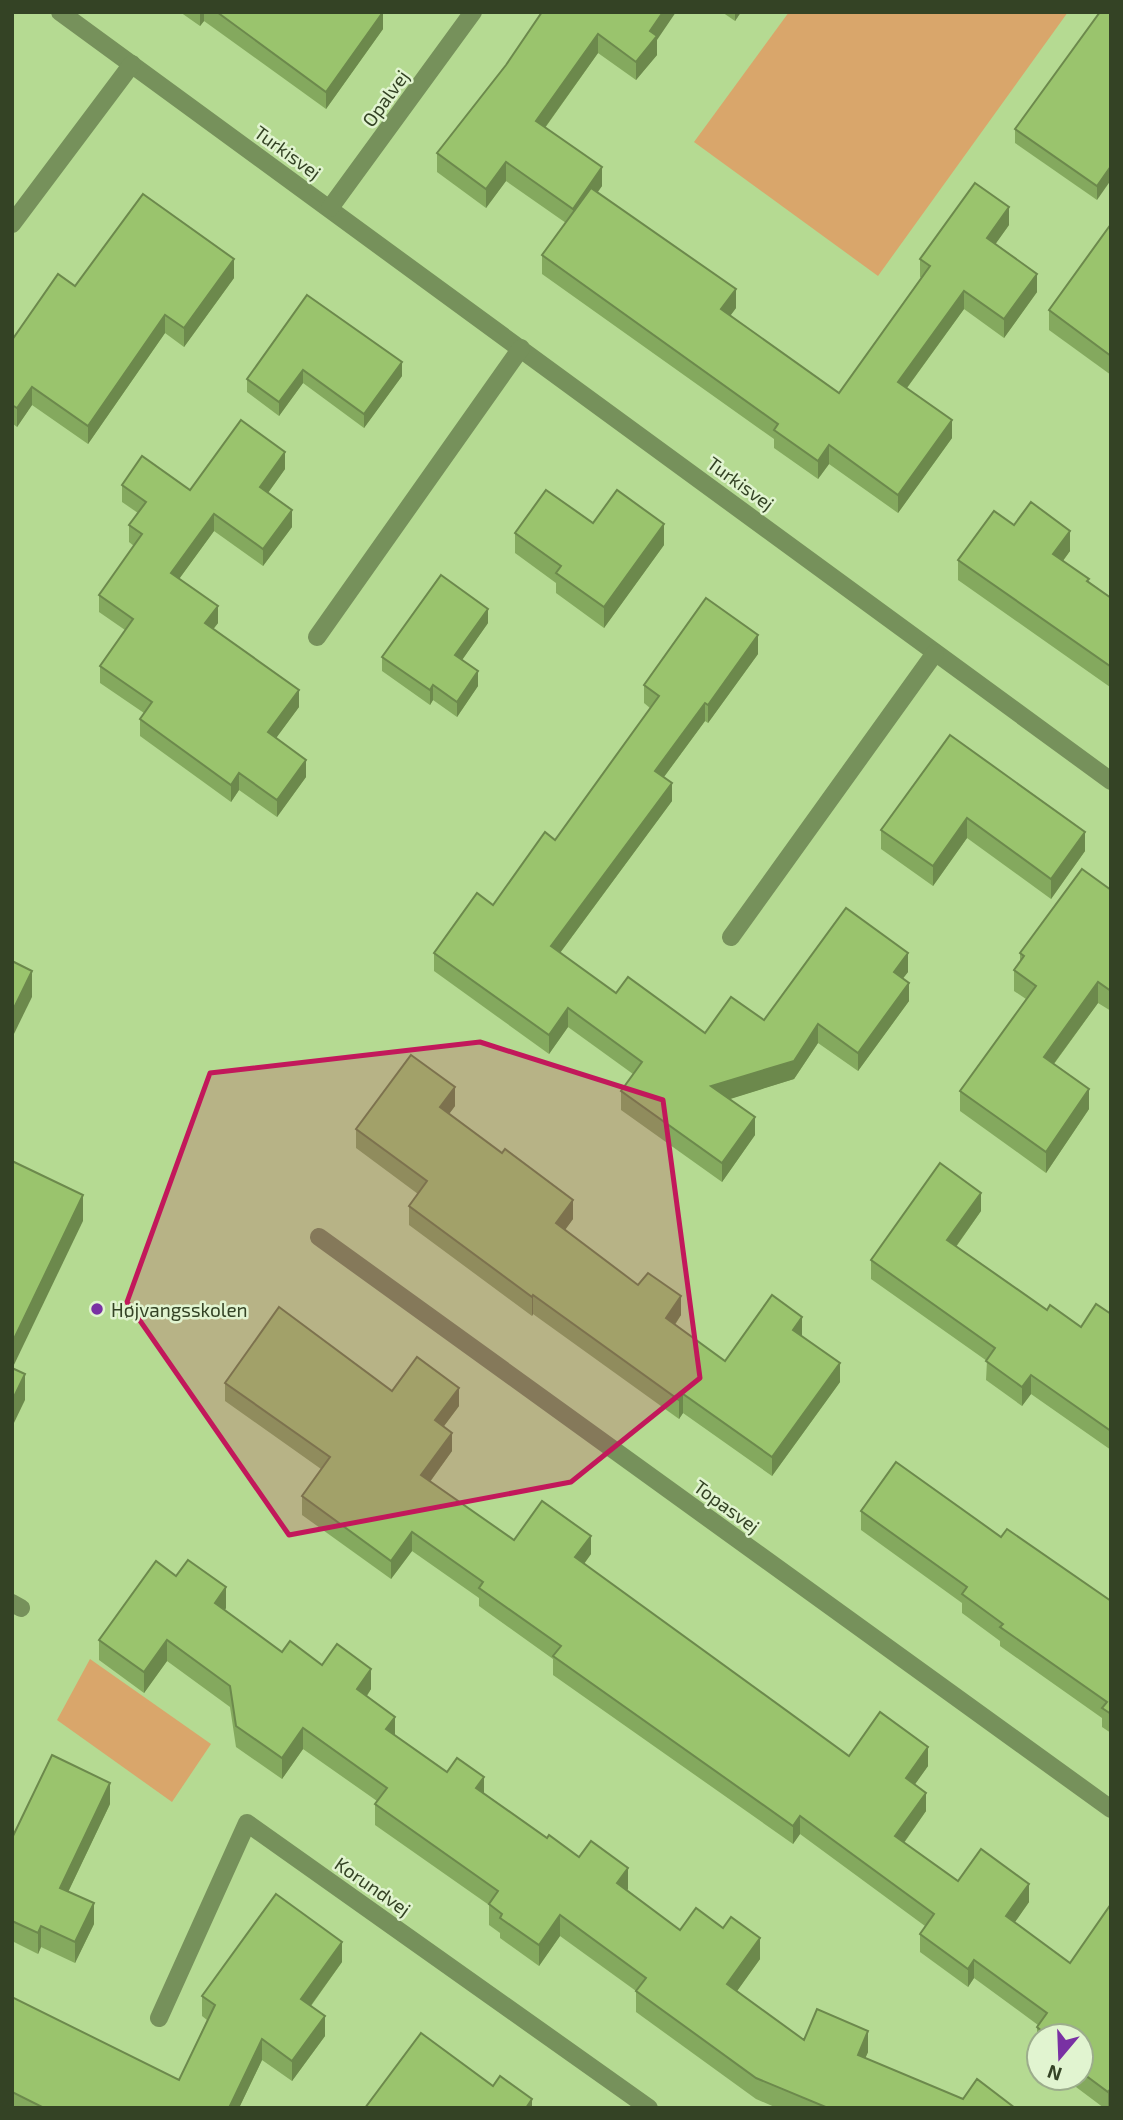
<svg xmlns="http://www.w3.org/2000/svg" width="1123" height="2120" viewBox="0 0 1123 2120" font-family="'Exo 2',sans-serif">
	<style>
		.green { fill: #d9a66b }
		.lines { fill: none; stroke-linecap: round; stroke-linejoin: round }
		.minor { stroke: #76915b; stroke-width: 18 }
		.wall { fill: #84a95e }
		.shaded-wall { fill: #6c894c }
		.building { fill: #9ac46d; stroke: #6c894c; stroke-width: 2 }
		.marked { fill: #c2185b; fill-opacity: 0.2; stroke: #c2185b; stroke-width: 5; stroke-linejoin: round }
		.poi-dot { fill: #7931a3; stroke: #e1f4d0; stroke-width: 2.5 }
		.labels { text-anchor: middle; dominant-baseline: central; stroke-width: 5; stroke-linejoin: round; paint-order: stroke }
		.street-label { font-size: 19px; fill: #344325; stroke: #e1f4d0 }
		.poi-label { font-size: 19px; fill: #344325; stroke: #e1f4d0; text-anchor: start }
	</style>
	<rect width="100%" height="100%" fill="#b5da92"/>
	<g class="green">
		<path d="M789,12H1068L878,276L694,142Z"/>
		<path d="M90,1659L211,1744L172,1802L57,1720Z"/>
	</g>
	<g class="lines">
		<g class="minor">
			<path d="M60,12L1111,781"/>
			<path d="M330,208L473,12"/>
			<path d="M12,224L132,64"/>
			<path d="M317,637L521,348"/>
			<path d="M731,937L935,653"/>
			<path d="M319,1237L1111,1809"/>
			<path d="M12,1603L21,1608"/>
			<path d="M159,2018L247,1823L649,2108"/>
		</g>
	</g>
	<g class="wall">
		<path d="M180,12H383V29L326,109L204,21L200,26Z"/>
		<path d="M542,12L657,40V55L636,80L598,53L545,128L602,186L597,192L736,308L730,316L839,393L921,278L920,277V259L1009,225L995,244L1037,292L1004,338L964,309L907,388L952,438L898,513L829,464L818,479L774,448V439L542,274V255L566,223L506,181L486,208L437,172V153L506,65Z"/>
		<path d="M722,12H741L735,21Z"/>
		<path d="M1100,12L1097,200L1015,143V129Z"/>
		<path d="M1111,224V375L1049,330V310Z"/>
		<path d="M234,278L184,347L165,333L88,444L32,405L17,427L12,423V340L75,286Z"/>
		<path d="M307,295L402,376L364,428L303,383L279,416L247,392V379Z"/>
		<path d="M285,469L268,493L292,527L263,566L214,531L179,579L218,623L213,629L299,707L276,738L306,777L277,817L239,790L231,802L140,736V719L144,713L100,683V666L125,630L99,612V595L134,546L129,542V525L138,513L122,502V485L190,490Z"/>
		<path d="M593,523L664,545L604,628L556,593V583L515,553V533Z"/>
		<path d="M1014,525L1070,551L1063,561L1089,582L1111,598L1110,687L958,580V560Z"/>
		<path d="M488,623L462,660L478,686L457,717L433,700L430,705L382,671V657Z"/>
		<path d="M758,654L708,723L705,721L664,777L672,801L560,953L616,993L705,1033L764,1020L908,972L903,978L909,1001L858,1071L818,1043L794,1079L729,1099L755,1135L722,1182L621,1110V1091L633,1074L568,1027L549,1054L434,971V953L493,905L555,840L650,708L644,703V685Z"/>
		<path d="M950,735L1085,851L1051,899L967,838L933,886L881,849V830Z"/>
		<path d="M1111,890V1011L1098,1003L1054,1064L1089,1109L1046,1173L960,1111V1091L1026,999L1014,991V970L1020,961V953Z"/>
		<path d="M455,1106L449,1114L573,1219L565,1230L638,1285L681,1315L675,1325L725,1361L802,1336L840,1382L772,1476L683,1413L679,1419L533,1314L532,1316L409,1225V1206L418,1194L356,1148V1129Z"/>
		<path d="M981,1211L956,1247L1047,1310L1081,1327L1111,1314V1450L1031,1394L1022,1406L986,1380L987,1361L871,1279V1260Z"/>
		<path d="M225,1383L392,1391L459,1406L444,1426L452,1451L430,1482L514,1540L591,1554L584,1564L849,1756L928,1766L914,1785L926,1811L904,1843L958,1881L1029,1902L1014,1923L1070,1963L1111,1904L1110,2108H1104L1064,2078H1081V2036H1039V2059V2047L1037,2046V2027L1038,2025L974,1978L968,1987L920,1952V1934L925,1926L800,1834L793,1844L553,1675V1659L479,1606V1598L412,1551L391,1579L302,1515V1496L321,1469L225,1401Z"/>
		<path d="M861,1511L1001,1537L1111,1601V1733L1102,1727V1718L1000,1646V1641L962,1613V1603L861,1530Z"/>
		<path d="M176,1576L226,1608L225,1610L282,1652L322,1665L371,1689L367,1696L395,1735L447,1772L484,1793L547,1838L579,1857L628,1889L627,1891L680,1930L760,1959L737,1991L804,2040L868,2052L865,2058L963,2099L1015,2108H777L756,2099L636,2012V1991L560,1936L539,1966L500,1938V1933L489,1925V1905L375,1825V1804L377,1801L303,1749L282,1779L236,1747L230,1707L167,1661L144,1693L99,1660V1640Z"/>
		<path d="M110,1804L68,1892L94,1924L75,1963L41,1947L38,1954L12,1941V1838Z"/>
		<path d="M342,1962L311,2006L325,2036L292,2081L262,2060L239,2108H12V1997L179,2080L207,2020L202,2016V1996Z"/>
	</g>
	<g class="shaded-wall">
		<path d="M200,12H204V21L200,26Z"/>
		<path d="M383,12V29L326,109V92Z"/>
		<path d="M663,12H676L657,40V55L636,80V62L650,31Z"/>
		<path d="M735,12H741L735,21Z"/>
		<path d="M598,34V53L536,140V121Z"/>
		<path d="M506,162V181L486,208V189Z"/>
		<path d="M1111,166V180L1097,200V186Z"/>
		<path d="M602,167V186L573,228V209Z"/>
		<path d="M1009,207V225L987,256V238Z"/>
		<path d="M234,259V278L184,347V328Z"/>
		<path d="M1037,274V292L1004,338V319Z"/>
		<path d="M736,289V308L721,328V309Z"/>
		<path d="M964,291V309L898,400V382Z"/>
		<path d="M165,315V333L88,444V426Z"/>
		<path d="M402,362V376L364,428V414Z"/>
		<path d="M303,370V383L279,416V402Z"/>
		<path d="M32,387V405L17,427V408Z"/>
		<path d="M952,420V438L898,513V495Z"/>
		<path d="M829,445V464L818,479V461Z"/>
		<path d="M285,452V469L260,504V487Z"/>
		<path d="M292,510V527L263,566V549Z"/>
		<path d="M214,514V531L171,590V573Z"/>
		<path d="M664,524V545L604,628V607Z"/>
		<path d="M1070,531V551L1053,574V554Z"/>
		<path d="M218,606V623L205,640V623Z"/>
		<path d="M488,609V623L455,670V655Z"/>
		<path d="M758,635V654L708,723V705Z"/>
		<path d="M478,671V686L457,717V702Z"/>
		<path d="M433,685V700L430,705V690Z"/>
		<path d="M299,690V707L268,749V732Z"/>
		<path d="M705,703V721L655,789V771Z"/>
		<path d="M306,760V777L277,817V800Z"/>
		<path d="M239,773V790L231,802V785Z"/>
		<path d="M672,783V801L551,965V946Z"/>
		<path d="M967,818V838L933,886V866Z"/>
		<path d="M1085,832V851L1051,899V879Z"/>
		<path d="M908,953V972L894,990V972Z"/>
		<path d="M32,971V997L12,1038V1012Z"/>
		<path d="M1098,982V1003L1044,1077V1057Z"/>
		<path d="M909,983V1001L858,1071V1053Z"/>
		<path d="M568,1008V1027L549,1054V1035Z"/>
		<path d="M818,1024V1043L794,1079L711,1105V1086Z"/>
		<path d="M455,1087V1106L440,1126V1107Z"/>
		<path d="M1089,1089V1109L1046,1173V1152Z"/>
		<path d="M755,1117V1135L722,1182V1163Z"/>
		<path d="M981,1193V1211L947,1259V1240Z"/>
		<path d="M83,1195V1221L12,1369V1343Z"/>
		<path d="M573,1200V1219L556,1242V1223Z"/>
		<path d="M533,1295V1314L532,1316V1297Z"/>
		<path d="M681,1296V1315L666,1337V1318Z"/>
		<path d="M802,1317V1336L793,1330Z"/>
		<path d="M840,1363V1382L772,1476V1457Z"/>
		<path d="M25,1374V1400L12,1427V1401Z"/>
		<path d="M1031,1375V1394L1022,1406V1387Z"/>
		<path d="M459,1388V1406L435,1438V1420Z"/>
		<path d="M683,1394V1413L679,1419V1400Z"/>
		<path d="M452,1433V1451L421,1494V1475Z"/>
		<path d="M412,1532V1551L391,1579V1561Z"/>
		<path d="M591,1536V1554L575,1576V1557Z"/>
		<path d="M226,1587V1608L215,1624V1603Z"/>
		<path d="M167,1640V1661L144,1693V1672Z"/>
		<path d="M371,1669V1689L357,1710V1689Z"/>
		<path d="M395,1717V1737L386,1729Z"/>
		<path d="M303,1728V1749L282,1779V1758Z"/>
		<path d="M928,1747V1766L906,1797V1778Z"/>
		<path d="M484,1777V1798L476,1788Z"/>
		<path d="M110,1783V1804L60,1909V1888Z"/>
		<path d="M926,1793V1811L895,1855V1836Z"/>
		<path d="M800,1816V1834L793,1844V1826Z"/>
		<path d="M628,1868V1889L617,1904V1883Z"/>
		<path d="M1029,1884V1902L1006,1935V1916Z"/>
		<path d="M94,1903V1924L75,1963V1942Z"/>
		<path d="M560,1915V1936L539,1966V1945Z"/>
		<path d="M41,1926V1947L38,1954V1933Z"/>
		<path d="M760,1938V1959L727,2005V1984Z"/>
		<path d="M342,1942V1962L301,2019V1999Z"/>
		<path d="M974,1960V1978L968,1987V1969Z"/>
		<path d="M325,2016V2036L292,2081V2061Z"/>
		<path d="M868,2031V2052L858,2075V2055Z"/>
		<path d="M262,2039V2060L239,2108H229Z"/>
		<path d="M1111,2088V2106L1108,2108V2092Z"/>
		<path d="M532,2099V2108H526Z"/>
	</g>
	<g class="building">
		<path d="M217,12H383L326,92Z"/>
		<path d="M542,12H663L650,31L657,36L636,62L598,34L536,121L602,167L573,209L506,162L486,189L437,153L506,65Z"/>
		<path d="M1100,12H1111V166L1097,186L1015,129Z"/>
		<path d="M975,183L1009,207L987,238L1037,274L1004,319L964,291L898,382L952,420L898,495L829,445L818,461L774,430L778,424L542,255L591,188L736,289L721,309L839,393L930,266L920,259Z"/>
		<path d="M143,194L234,259L184,328L165,315L88,426L32,387L17,408L12,405V340L58,274L75,286Z"/>
		<path d="M1111,224V356L1049,310Z"/>
		<path d="M307,295L402,362L364,414L303,370L279,402L247,379Z"/>
		<path d="M241,420L285,452L260,487L292,510L263,549L214,514L171,573L218,606L205,623L299,690L268,732L306,760L277,800L239,773L231,785L140,719L152,702L100,666L133,619L99,595L142,534L129,525L146,502L122,485L142,456L190,490Z"/>
		<path d="M546,490L593,523L617,490L664,524L604,607L556,573L561,566L515,533Z"/>
		<path d="M1031,502L1070,531L1053,554L1089,579L1087,581L1111,598L1110,666L958,560L994,511L1014,525Z"/>
		<path d="M441,575L488,609L455,655L478,671L457,702L433,685L430,690L382,657Z"/>
		<path d="M706,598L758,635L708,705L705,703L655,771L672,783L551,946L616,993L628,977L705,1033L731,997L764,1020L846,908L908,953L894,972L909,983L858,1053L818,1024L794,1061L711,1086L755,1117L722,1163L621,1091L642,1062L568,1008L549,1035L434,953L477,893L493,905L545,832L555,840L659,696L644,685Z"/>
		<path d="M950,735L1085,832L1051,879L967,818L933,866L881,830Z"/>
		<path d="M1082,869L1111,890V991L1098,982L1044,1057L1089,1089L1046,1152L960,1091L1036,986L1014,970L1024,956L1020,953Z"/>
		<path d="M12,961L32,971L12,1012Z"/>
		<path d="M411,1055L455,1087L440,1107L502,1153L505,1149L573,1200L556,1223L638,1285L648,1273L681,1296L666,1318L725,1361L772,1295L802,1317L793,1330L840,1363L772,1457L683,1394L679,1400L533,1295L532,1297L409,1206L427,1181L356,1129Z"/>
		<path d="M12,1161L83,1195L12,1343Z"/>
		<path d="M940,1163L981,1193L947,1240L1047,1310L1050,1305L1081,1327L1096,1304L1111,1314V1431L1031,1375L1022,1387L986,1361L995,1348L871,1260Z"/>
		<path d="M279,1307L392,1391L417,1357L459,1388L435,1420L452,1433L421,1475L514,1540L542,1501L591,1536L575,1557L849,1756L880,1712L928,1747L906,1778L926,1793L895,1836L958,1881L981,1849L1029,1884L1006,1916L1070,1963L1111,1904V2088L1108,2092L1081,2072V2036H1042L1044,2033L1037,2027L1047,2013L974,1960L968,1969L920,1934L934,1914L800,1816L793,1826L553,1656L561,1646L479,1588L483,1582L412,1532L391,1561L302,1496L330,1457L225,1383Z"/>
		<path d="M12,1368L25,1374L12,1401Z"/>
		<path d="M896,1462L1001,1537L1007,1529L1111,1601V1714L1102,1708L1107,1702L1000,1627L1003,1624L962,1594L967,1587L861,1511Z"/>
		<path d="M188,1560L226,1587L215,1603L282,1652L290,1641L322,1665L337,1644L371,1669L357,1689L395,1717L386,1729L447,1772L457,1758L484,1777L476,1788L547,1838L549,1835L579,1857L591,1841L628,1868L617,1883L680,1930L696,1908L723,1928L731,1917L760,1938L727,1984L804,2040L817,2009L868,2031L858,2055L963,2099L977,2079L1015,2108H828L756,2078L636,1991L646,1978L560,1915L539,1945L500,1918L502,1914L489,1904L498,1891L375,1804L387,1788L303,1728L282,1758L236,1726L230,1686L167,1640L144,1672L99,1640L156,1561L176,1576Z"/>
		<path d="M52,1755L110,1783L60,1888L94,1903L75,1942L41,1926L38,1933L12,1921V1838Z"/>
		<path d="M276,1894L342,1942L301,1999L325,2016L292,2061L262,2039L229,2108H44L12,2092V1997L179,2080L215,2005L202,1996Z"/>
		<path d="M421,2033L493,2086L500,2076L532,2099L526,2108H365Z"/>
	</g>
	<path class="marked" d="M480,1042L663,1100L700,1378L571,1482L289,1535L127,1302L210,1073Z"/>
	<circle class="poi-dot" cx="97" cy="1309" r="7"/>
	<g class="labels">
		<g class="street-label">
			<text transform="translate(385 98) rotate(-54)">Opalvej</text>
			<text transform="translate(288 152) rotate(36)">Turkisvej</text>
			<text transform="translate(741 483) rotate(36)">Turkisvej</text>
			<text transform="translate(727 1506) rotate(36)">Topasvej</text>
			<text transform="translate(373 1886) rotate(35)">Korundvej</text>
		</g>
		<g class="poi-label">
			<text x="111" y="1309">Højvangsskolen</text>
		</g>
	</g>
	<rect width="1123" height="2120" fill="none" stroke="#344325" stroke-width="28"/>
	<g transform="translate(1060 2057) rotate(199)"><circle r="33" fill="#e1f4d0" stroke="#9cad8c" stroke-width="2"/>
	<path d="M0-5L12 26L0 18L-12 26Z" fill="#7931a3"/>
	<text y="-10" font-size="19" font-weight="bold" text-anchor="middle" fill="#344325">N</text>
	</g>
</svg>
